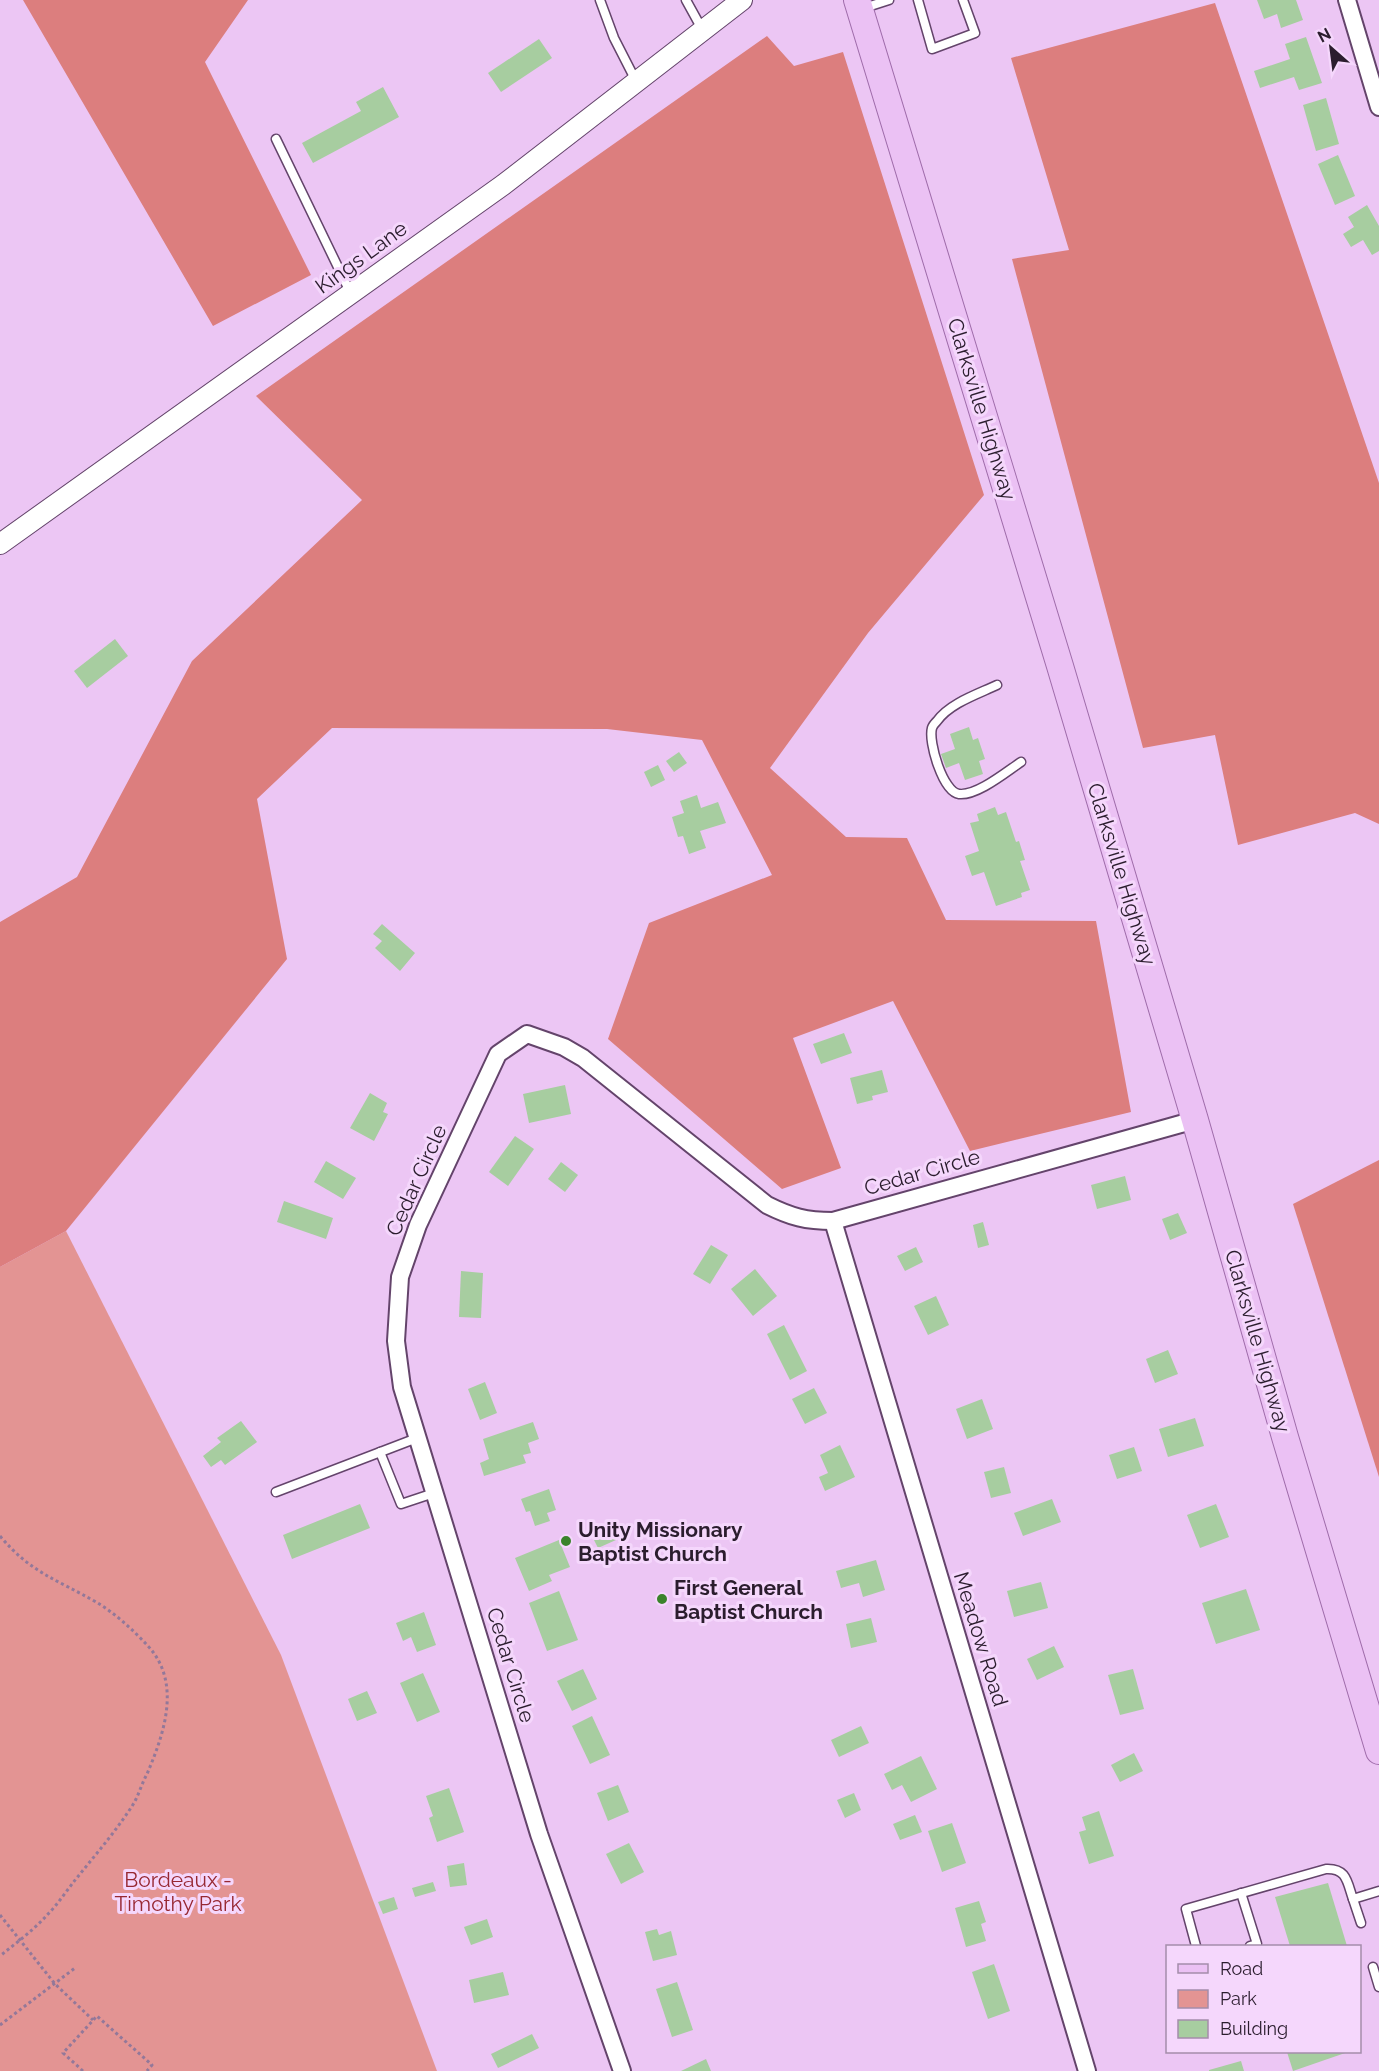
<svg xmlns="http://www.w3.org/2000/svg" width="1379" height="2071" viewBox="0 0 1379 2071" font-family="Raleway,sans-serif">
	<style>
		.green { fill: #e39493 }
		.forest { fill: #dc7e7e }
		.building { fill: #a7cda0 }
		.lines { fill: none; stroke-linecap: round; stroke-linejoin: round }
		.service-casing { stroke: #64446b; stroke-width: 11 }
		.minor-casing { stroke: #64446b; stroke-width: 20 }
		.tertiary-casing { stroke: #64446b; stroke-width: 22 }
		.primary-casing { stroke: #9f6caa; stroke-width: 28 }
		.path { stroke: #937899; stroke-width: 3; stroke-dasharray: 3 3; stroke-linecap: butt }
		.service { stroke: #fff; stroke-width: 8 }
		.minor { stroke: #fff; stroke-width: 16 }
		.tertiary { stroke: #fff; stroke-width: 20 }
		.primary { stroke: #ebc1f4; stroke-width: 26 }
		.poi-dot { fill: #3a832a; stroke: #f5d7fc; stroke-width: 2 }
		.labels { text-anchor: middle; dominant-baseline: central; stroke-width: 6; stroke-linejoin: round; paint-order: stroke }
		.street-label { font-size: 21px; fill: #2b1d2e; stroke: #f5d7fc }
		.poi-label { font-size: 21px; font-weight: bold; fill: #2b1d2e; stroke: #f5d7fc; text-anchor: start }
		.park-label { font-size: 21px; fill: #972832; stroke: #f5d7fc }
	</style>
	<rect width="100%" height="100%" fill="#ecc6f4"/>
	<path class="green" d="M66,1231L281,1655L437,2071H0V1267Z"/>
	<g class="forest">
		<path d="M23,0H248L205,62L311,275L213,326Z"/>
		<path d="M1215,3L1379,483V824L1355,813L1238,845L1215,735L1143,748L1012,259L1069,250L1011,58Z"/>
		<path d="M767,36L794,66L843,52L984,495L868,633L770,768L846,837L907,838L946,920L1096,921L1131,1112L970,1151L893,1001L793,1038L841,1168L782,1189L608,1039L649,923L772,875L702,740L607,729L332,728L257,799L287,959L66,1231L0,1267V922L77,877L192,661L362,500L256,396Z"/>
		<path d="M1379,1160V1477L1293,1204Z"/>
	</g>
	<g class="building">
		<path d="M1257,0H1296L1303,20L1281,28L1277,14L1264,19Z"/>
		<path d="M1306,37L1322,83L1299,90L1294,77L1260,88L1254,71L1290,59L1285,44Z"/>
		<path d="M539,39L552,58L501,92L488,73Z"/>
		<path d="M383,87L399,117L313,163L302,143L361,111L356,102Z"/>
		<path d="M1326,98L1339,144L1316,151L1303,105Z"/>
		<path d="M1338,155L1355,196L1335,205L1318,164Z"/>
		<path d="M1367,205L1379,226V251L1372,255L1363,240L1351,247L1343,234L1354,227L1348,217Z"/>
		<path d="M115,639L128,656L87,688L74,671Z"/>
		<path d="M969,727L973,740L978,738L985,759L979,761L983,774L965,780L959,763L946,768L941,754L955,749L950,734Z"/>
		<path d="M679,752L687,763L674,772L666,761Z"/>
		<path d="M658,765L665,780L651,787L644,772Z"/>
		<path d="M697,795L701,808L718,802L726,823L700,831L706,848L689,854L683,836L678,837L672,817L684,813L680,801Z"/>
		<path d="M995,807L998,815L1006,812L1016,842L1019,841L1025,860L1020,861L1030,890L1021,893L1022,897L996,906L984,872L972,876L965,856L979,851L970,823L979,821L977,814Z"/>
		<path d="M382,924L415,953L400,971L375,948L382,941L373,934Z"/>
		<path d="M844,1033L852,1053L821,1064L813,1044Z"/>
		<path d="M882,1070L888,1092L872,1096L873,1100L857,1104L850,1078Z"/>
		<path d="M565,1085L571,1114L529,1123L523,1094Z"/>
		<path d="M370,1093L387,1103L383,1112L388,1114L374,1141L350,1128Z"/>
		<path d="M515,1136L534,1149L508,1186L489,1172Z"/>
		<path d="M326,1161L356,1178L343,1199L314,1182Z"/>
		<path d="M561,1162L578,1175L565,1192L548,1179Z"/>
		<path d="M1125,1176L1131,1200L1097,1209L1091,1185Z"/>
		<path d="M284,1201L333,1218L326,1239L277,1222Z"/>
		<path d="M1178,1213L1187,1233L1170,1240L1162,1219Z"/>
		<path d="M983,1222L989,1245L978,1248L973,1225Z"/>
		<path d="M711,1245L728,1255L710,1284L693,1274Z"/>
		<path d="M916,1247L923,1262L905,1271L897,1256Z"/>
		<path d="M755,1269L777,1296L753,1316L731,1289Z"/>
		<path d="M461,1271L483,1273L481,1318L459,1317Z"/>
		<path d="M936,1296L949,1325L928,1335L914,1306Z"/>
		<path d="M784,1325L807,1371L790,1380L767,1334Z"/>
		<path d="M1168,1350L1178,1374L1155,1383L1146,1359Z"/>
		<path d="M485,1382L497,1413L480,1420L468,1389Z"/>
		<path d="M814,1388L827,1413L805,1424L792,1399Z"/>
		<path d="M982,1399L993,1429L967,1439L956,1409Z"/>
		<path d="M1195,1418L1204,1446L1168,1457L1159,1429Z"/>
		<path d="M241,1421L257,1442L225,1465L221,1460L211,1467L203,1456L221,1442L217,1438Z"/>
		<path d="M533,1422L539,1439L528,1443L531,1453L523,1455L526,1463L484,1476L480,1463L489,1459L483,1439Z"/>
		<path d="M840,1445L855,1477L825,1491L819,1477L828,1473L820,1455Z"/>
		<path d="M1134,1447L1142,1471L1117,1479L1109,1455Z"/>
		<path d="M1004,1467L1011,1493L991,1498L984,1472Z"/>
		<path d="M549,1489L556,1510L547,1513L550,1521L535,1526L530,1511L526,1512L521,1499Z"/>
		<path d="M1052,1499L1061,1522L1023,1536L1014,1513Z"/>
		<path d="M360,1504L370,1528L292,1559L283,1535Z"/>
		<path d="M1216,1504L1229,1537L1200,1548L1187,1515Z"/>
		<path d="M609,1523L616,1540L598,1548L590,1532Z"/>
		<path d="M559,1540L570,1567L549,1575L552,1581L529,1591L515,1558Z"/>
		<path d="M876,1560L885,1590L863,1597L859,1583L841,1588L836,1571Z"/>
		<path d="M1041,1582L1048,1608L1014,1617L1007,1591Z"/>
		<path d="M1246,1589L1260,1630L1216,1644L1202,1603Z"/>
		<path d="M559,1591L578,1640L547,1651L529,1603Z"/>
		<path d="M424,1612L436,1645L417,1652L411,1637L403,1641L396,1623Z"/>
		<path d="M871,1618L877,1642L851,1648L846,1624Z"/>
		<path d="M1054,1646L1064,1667L1037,1680L1027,1659Z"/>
		<path d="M583,1669L597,1699L572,1711L557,1681Z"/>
		<path d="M1133,1669L1144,1709L1120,1715L1108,1675Z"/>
		<path d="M423,1673L440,1712L417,1722L400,1683Z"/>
		<path d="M367,1691L377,1713L357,1721L348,1699Z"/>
		<path d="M592,1716L610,1755L590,1764L572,1726Z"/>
		<path d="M861,1726L869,1743L839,1757L831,1740Z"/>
		<path d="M1134,1753L1143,1771L1120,1782L1111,1765Z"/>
		<path d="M921,1756L937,1789L911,1802L902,1785L892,1790L884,1774Z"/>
		<path d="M618,1785L629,1812L608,1821L597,1793Z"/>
		<path d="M449,1788L464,1832L437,1842L429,1818L433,1816L426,1796Z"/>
		<path d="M854,1793L861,1810L845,1818L837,1800Z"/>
		<path d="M1099,1811L1114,1856L1089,1864L1079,1832L1086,1830L1082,1817Z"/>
		<path d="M915,1815L922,1832L900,1840L893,1824Z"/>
		<path d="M952,1823L966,1863L942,1872L928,1831Z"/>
		<path d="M629,1843L644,1872L621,1884L606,1854Z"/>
		<path d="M464,1863L467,1885L450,1887L447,1866Z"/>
		<path d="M433,1882L436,1891L415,1897L412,1888Z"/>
		<path d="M1328,1883L1347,1946H1290L1275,1897Z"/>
		<path d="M394,1897L398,1909L383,1914L378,1902Z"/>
		<path d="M979,1901L986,1922L981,1924L986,1941L966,1947L955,1908Z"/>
		<path d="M487,1919L493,1937L471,1945L464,1927Z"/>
		<path d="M657,1929L659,1935L671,1931L677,1955L653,1961L645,1932Z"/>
		<path d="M994,1964L1010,2011L988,2019L972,1972Z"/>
		<path d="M503,1972L509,1995L474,2003L469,1980Z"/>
		<path d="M677,1982L693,2030L672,2037L656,1989Z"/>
		<path d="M532,2034L539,2048L498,2068L491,2054Z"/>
		<path d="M1287,2052H1348L1293,2071Z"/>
		<path d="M706,2059L711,2071H681Z"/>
		<path d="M1241,2061L1244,2071H1209V2070Z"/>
	</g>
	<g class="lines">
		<defs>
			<g id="service">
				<path d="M600,0L614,38L636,81"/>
				<path d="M686,0L702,29"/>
				<path d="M918,0L932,49L975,33L963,0"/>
				<path d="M861,9L889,0"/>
				<path d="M276,139L351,294"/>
				<path d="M997,685C978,694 950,703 937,721C935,723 933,725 932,728C928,742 943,792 959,794C977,796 1006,772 1021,762"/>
				<path d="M380,1452L401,1504L434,1493"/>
				<path d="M276,1492L417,1438"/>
				<path d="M1241,1893L1257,1944L1250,1946"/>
				<path d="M1353,1899L1361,1923"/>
				<path d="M1196,1946L1186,1909L1326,1869C1347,1868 1347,1882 1353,1899L1379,1891"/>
				<path d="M1373,1967L1379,1987"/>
			</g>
			<g id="minor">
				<path d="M1347,0L1379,107"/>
				<path d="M833,1221L1087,2071"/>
				<path d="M622,2071L539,1834L402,1387L396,1341L400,1277L418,1225L498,1054L527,1034L564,1047L583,1058L767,1205C791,1217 806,1221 833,1221L1195,1120"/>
			</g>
			<path id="tertiary" d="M0,544L503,185L742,0"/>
			<path id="primary" d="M857,0L1060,666L1195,1120L1285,1437L1379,1751"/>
		</defs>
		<use href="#service" class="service-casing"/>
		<use href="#minor" class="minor-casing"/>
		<use href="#tertiary" class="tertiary-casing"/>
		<use href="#primary" class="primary-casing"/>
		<g class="path">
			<path d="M0,1536C31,1573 56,1579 96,1602C115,1613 133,1630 148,1646C182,1683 164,1734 147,1774C142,1783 139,1794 134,1803C117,1830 96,1854 76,1879C67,1890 58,1904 48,1914C34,1930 16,1943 0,1956"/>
			<path d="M0,1915L55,1984L93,2020"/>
			<path d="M0,2025L75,1968"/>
			<path d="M83,2071L63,2053L97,2016L152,2065L147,2071"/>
		</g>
		<use href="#service" class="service"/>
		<use href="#minor" class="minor"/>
		<use href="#tertiary" class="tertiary"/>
		<use href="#primary" class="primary"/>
	</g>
	<g class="poi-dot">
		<circle cx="566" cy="1541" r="6"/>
		<circle cx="662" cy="1599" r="6"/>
	</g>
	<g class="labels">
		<g class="street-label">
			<text transform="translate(361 257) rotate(-36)">Kings Lane</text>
			<text transform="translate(982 409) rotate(73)">Clarksville Highway</text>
			<text transform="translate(1122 874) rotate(73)">Clarksville Highway</text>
			<text transform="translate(922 1172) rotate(-16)">Cedar Circle</text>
			<text transform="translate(416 1180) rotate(-66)">Cedar Circle</text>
			<text transform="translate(1258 1341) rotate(74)">Clarksville Highway</text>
			<text transform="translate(981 1639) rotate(73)">Meadow Road</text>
			<text transform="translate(511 1665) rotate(73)">Cedar Circle</text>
		</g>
		<g class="poi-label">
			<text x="578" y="1529">Unity Missionary<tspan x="578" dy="24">Baptist Church</tspan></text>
			<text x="674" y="1587">First General<tspan x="674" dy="24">Baptist Church</tspan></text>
		</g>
		<g class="park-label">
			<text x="178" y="1879">Bordeaux -<tspan x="178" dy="24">Timothy Park</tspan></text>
		</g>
	</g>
	<rect x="1166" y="1945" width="195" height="108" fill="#f5d7fc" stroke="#a48daa" stroke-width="1.5"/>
	<rect x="1178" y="1964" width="30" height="9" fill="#ebc1f4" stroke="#a48daa" stroke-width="1.5"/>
	<text x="1220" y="1975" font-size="18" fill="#2b1d2e">Road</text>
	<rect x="1178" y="1990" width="30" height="18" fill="#e39493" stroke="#a48daa" stroke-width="1.5"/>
	<text x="1220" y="2005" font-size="18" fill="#2b1d2e">Park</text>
	<rect x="1178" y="2020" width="30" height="18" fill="#a7cda0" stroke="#a48daa" stroke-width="1.5"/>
	<text x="1220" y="2035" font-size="18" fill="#2b1d2e">Building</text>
	<g transform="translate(1331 48) rotate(332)" stroke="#f5d7fc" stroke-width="4.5" paint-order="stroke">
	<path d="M0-4.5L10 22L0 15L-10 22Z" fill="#2b1d2e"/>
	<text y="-9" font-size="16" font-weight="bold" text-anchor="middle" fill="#2b1d2e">N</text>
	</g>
</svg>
